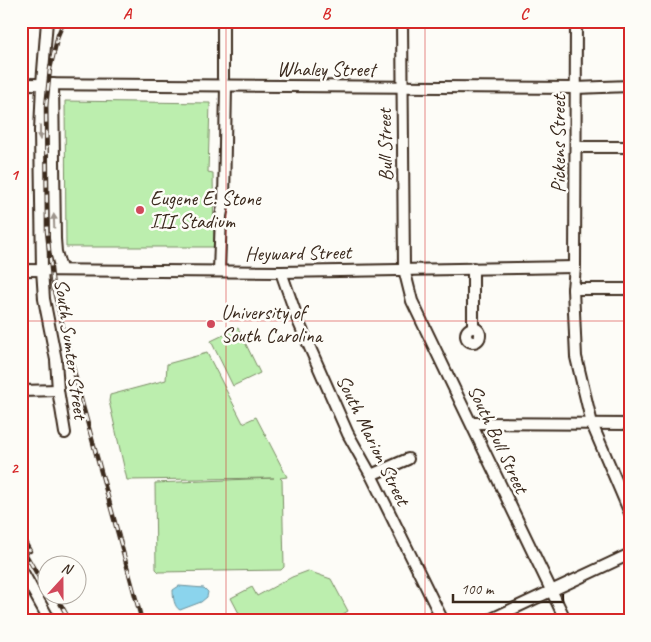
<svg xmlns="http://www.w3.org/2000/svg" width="651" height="642" viewBox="0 0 651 642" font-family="Caveat,sans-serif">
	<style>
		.green { fill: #bceeae; stroke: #7c8c66 }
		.water { fill: #8bd4ed; stroke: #6b909a }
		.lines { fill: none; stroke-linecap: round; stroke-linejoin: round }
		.minor-casing { stroke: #3b2a1e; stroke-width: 14 }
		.minor { stroke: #fdfcf7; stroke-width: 10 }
		.rail-casing { stroke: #3b2a1e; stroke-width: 4.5 }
		.rail { stroke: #fdfcf7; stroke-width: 2.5; stroke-dasharray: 8; stroke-linecap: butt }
		.oneway { fill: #9c938a }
		.grid { fill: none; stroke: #d62828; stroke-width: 1; stroke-opacity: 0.55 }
		.poi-dot { fill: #d1495b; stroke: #fdfcf7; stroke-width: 2 }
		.labels { text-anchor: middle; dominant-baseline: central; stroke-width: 5; stroke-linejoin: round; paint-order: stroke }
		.street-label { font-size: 20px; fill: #3b2a1e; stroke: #fdfcf7 }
		.poi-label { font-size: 20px; fill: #3b2a1e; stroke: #fdfcf7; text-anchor: start }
		.neatline { fill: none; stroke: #d62828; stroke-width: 2 }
		.grid-label { font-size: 16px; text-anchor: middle; font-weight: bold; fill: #d62828 }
	</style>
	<rect width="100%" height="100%" fill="#fdfcf7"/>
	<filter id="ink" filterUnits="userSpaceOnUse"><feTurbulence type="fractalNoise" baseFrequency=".02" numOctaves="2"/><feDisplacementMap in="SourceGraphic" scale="10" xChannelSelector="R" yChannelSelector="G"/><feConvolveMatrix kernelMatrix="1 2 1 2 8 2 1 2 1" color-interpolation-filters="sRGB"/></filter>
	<g filter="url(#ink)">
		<g class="green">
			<path d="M65,101L210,103L208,172L213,173L214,247H66Z"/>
			<path d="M238,328L260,373L233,386L211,341Z"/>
			<path d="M207,353L243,423L256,417L287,477L280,478L282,480L284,567L281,570L159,572L156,569L155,483L274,478L127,480L109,401L110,395L166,380L167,364Z"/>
			<path d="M308,571L331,579L348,611L343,614L346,621H246L245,618L242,619L231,598L252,587L257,596L292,577Z"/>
		</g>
		<path class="water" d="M179,586L204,588L208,592L207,597L201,602L180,610C174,607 173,597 173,590Z"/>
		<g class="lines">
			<defs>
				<g id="minor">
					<path d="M47,21L42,84L40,131L42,269L44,299L56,360L58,390L65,433"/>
					<path d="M402,21L404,269L412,301L566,621"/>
					<path d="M576,21L575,267L573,289L576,357L592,424L630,513"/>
					<path d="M223,78V21"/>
					<path d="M21,84L575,88L630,86"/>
					<path d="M53,84L55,239L56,252L61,269"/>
					<path d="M577,147H630"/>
					<path d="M473,268V328"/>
					<path d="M21,270L281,272L575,267"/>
					<path d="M219,271L221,216L224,202L226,86"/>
					<path d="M281,272L299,323L348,434L371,475L443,621"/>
					<path d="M573,289H630"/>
					<circle cx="473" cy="335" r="7"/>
					<path d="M21,391L58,390"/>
					<path d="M472,423L630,424"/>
					<path d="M371,475L408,459"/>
					<path d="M21,569L50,621"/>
					<path d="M487,621L630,554"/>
				</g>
			</defs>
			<use href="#minor" class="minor-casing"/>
			<use href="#minor" class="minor"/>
			<defs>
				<g id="rail">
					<path d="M64,21L58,35L50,69L46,107L47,231L53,287L81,399L142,621"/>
					<path d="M21,535L30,551"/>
					<path d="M21,546L48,593"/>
					<path d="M55,594L70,621"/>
				</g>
			</defs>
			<use href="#rail" class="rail-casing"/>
			<use href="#rail" class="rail"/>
		</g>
		<defs><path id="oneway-solid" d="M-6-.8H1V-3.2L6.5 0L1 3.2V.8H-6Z" transform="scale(1.25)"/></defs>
		<g class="oneway">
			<use href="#oneway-solid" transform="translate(40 133) rotate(90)"/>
			<use href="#oneway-solid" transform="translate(54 221) rotate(-92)"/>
		</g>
	</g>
	<path class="grid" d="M226,21V621M425,21V621M21,321H630"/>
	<g class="poi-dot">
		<circle cx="140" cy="210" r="5"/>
		<circle cx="211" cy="324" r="5"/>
	</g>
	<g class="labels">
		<g class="street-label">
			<text x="326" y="69">Whaley Street</text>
			<text transform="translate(558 144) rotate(-90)">Pickens Street</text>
			<text transform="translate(385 145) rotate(-91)">Bull Street</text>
			<text transform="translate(298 253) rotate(-1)">Heyward Street</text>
			<text transform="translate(71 349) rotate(82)">South Sumter Street</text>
			<text transform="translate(498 439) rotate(65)">South Bull Street</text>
			<text transform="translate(373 440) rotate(64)">South Marion Street</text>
		</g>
		<g class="poi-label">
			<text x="150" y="198">Eugene E. Stone<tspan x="150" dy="23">III Stadium</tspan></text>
			<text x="221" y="312">University of<tspan x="221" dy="23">South Carolina</tspan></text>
		</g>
	</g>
	<rect width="651" height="642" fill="none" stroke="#fdfcf7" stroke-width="55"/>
	<g transform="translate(62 580) rotate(21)"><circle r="24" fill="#fdfcf7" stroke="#afa8a0"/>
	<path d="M0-4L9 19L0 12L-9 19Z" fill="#d1495b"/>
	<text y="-8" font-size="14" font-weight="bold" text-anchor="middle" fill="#3b2a1e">N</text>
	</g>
	<path d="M453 594v8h110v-8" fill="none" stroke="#3b2a1e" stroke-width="2.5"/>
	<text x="461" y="594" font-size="15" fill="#3b2a1e" stroke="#fdfcf7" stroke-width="4" paint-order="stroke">100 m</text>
	<rect x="28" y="28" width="596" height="586" class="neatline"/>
	<g class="grid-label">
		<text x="127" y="19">A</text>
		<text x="326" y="19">B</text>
		<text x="524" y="19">C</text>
		<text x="14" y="180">1</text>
		<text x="14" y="473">2</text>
	</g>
</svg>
